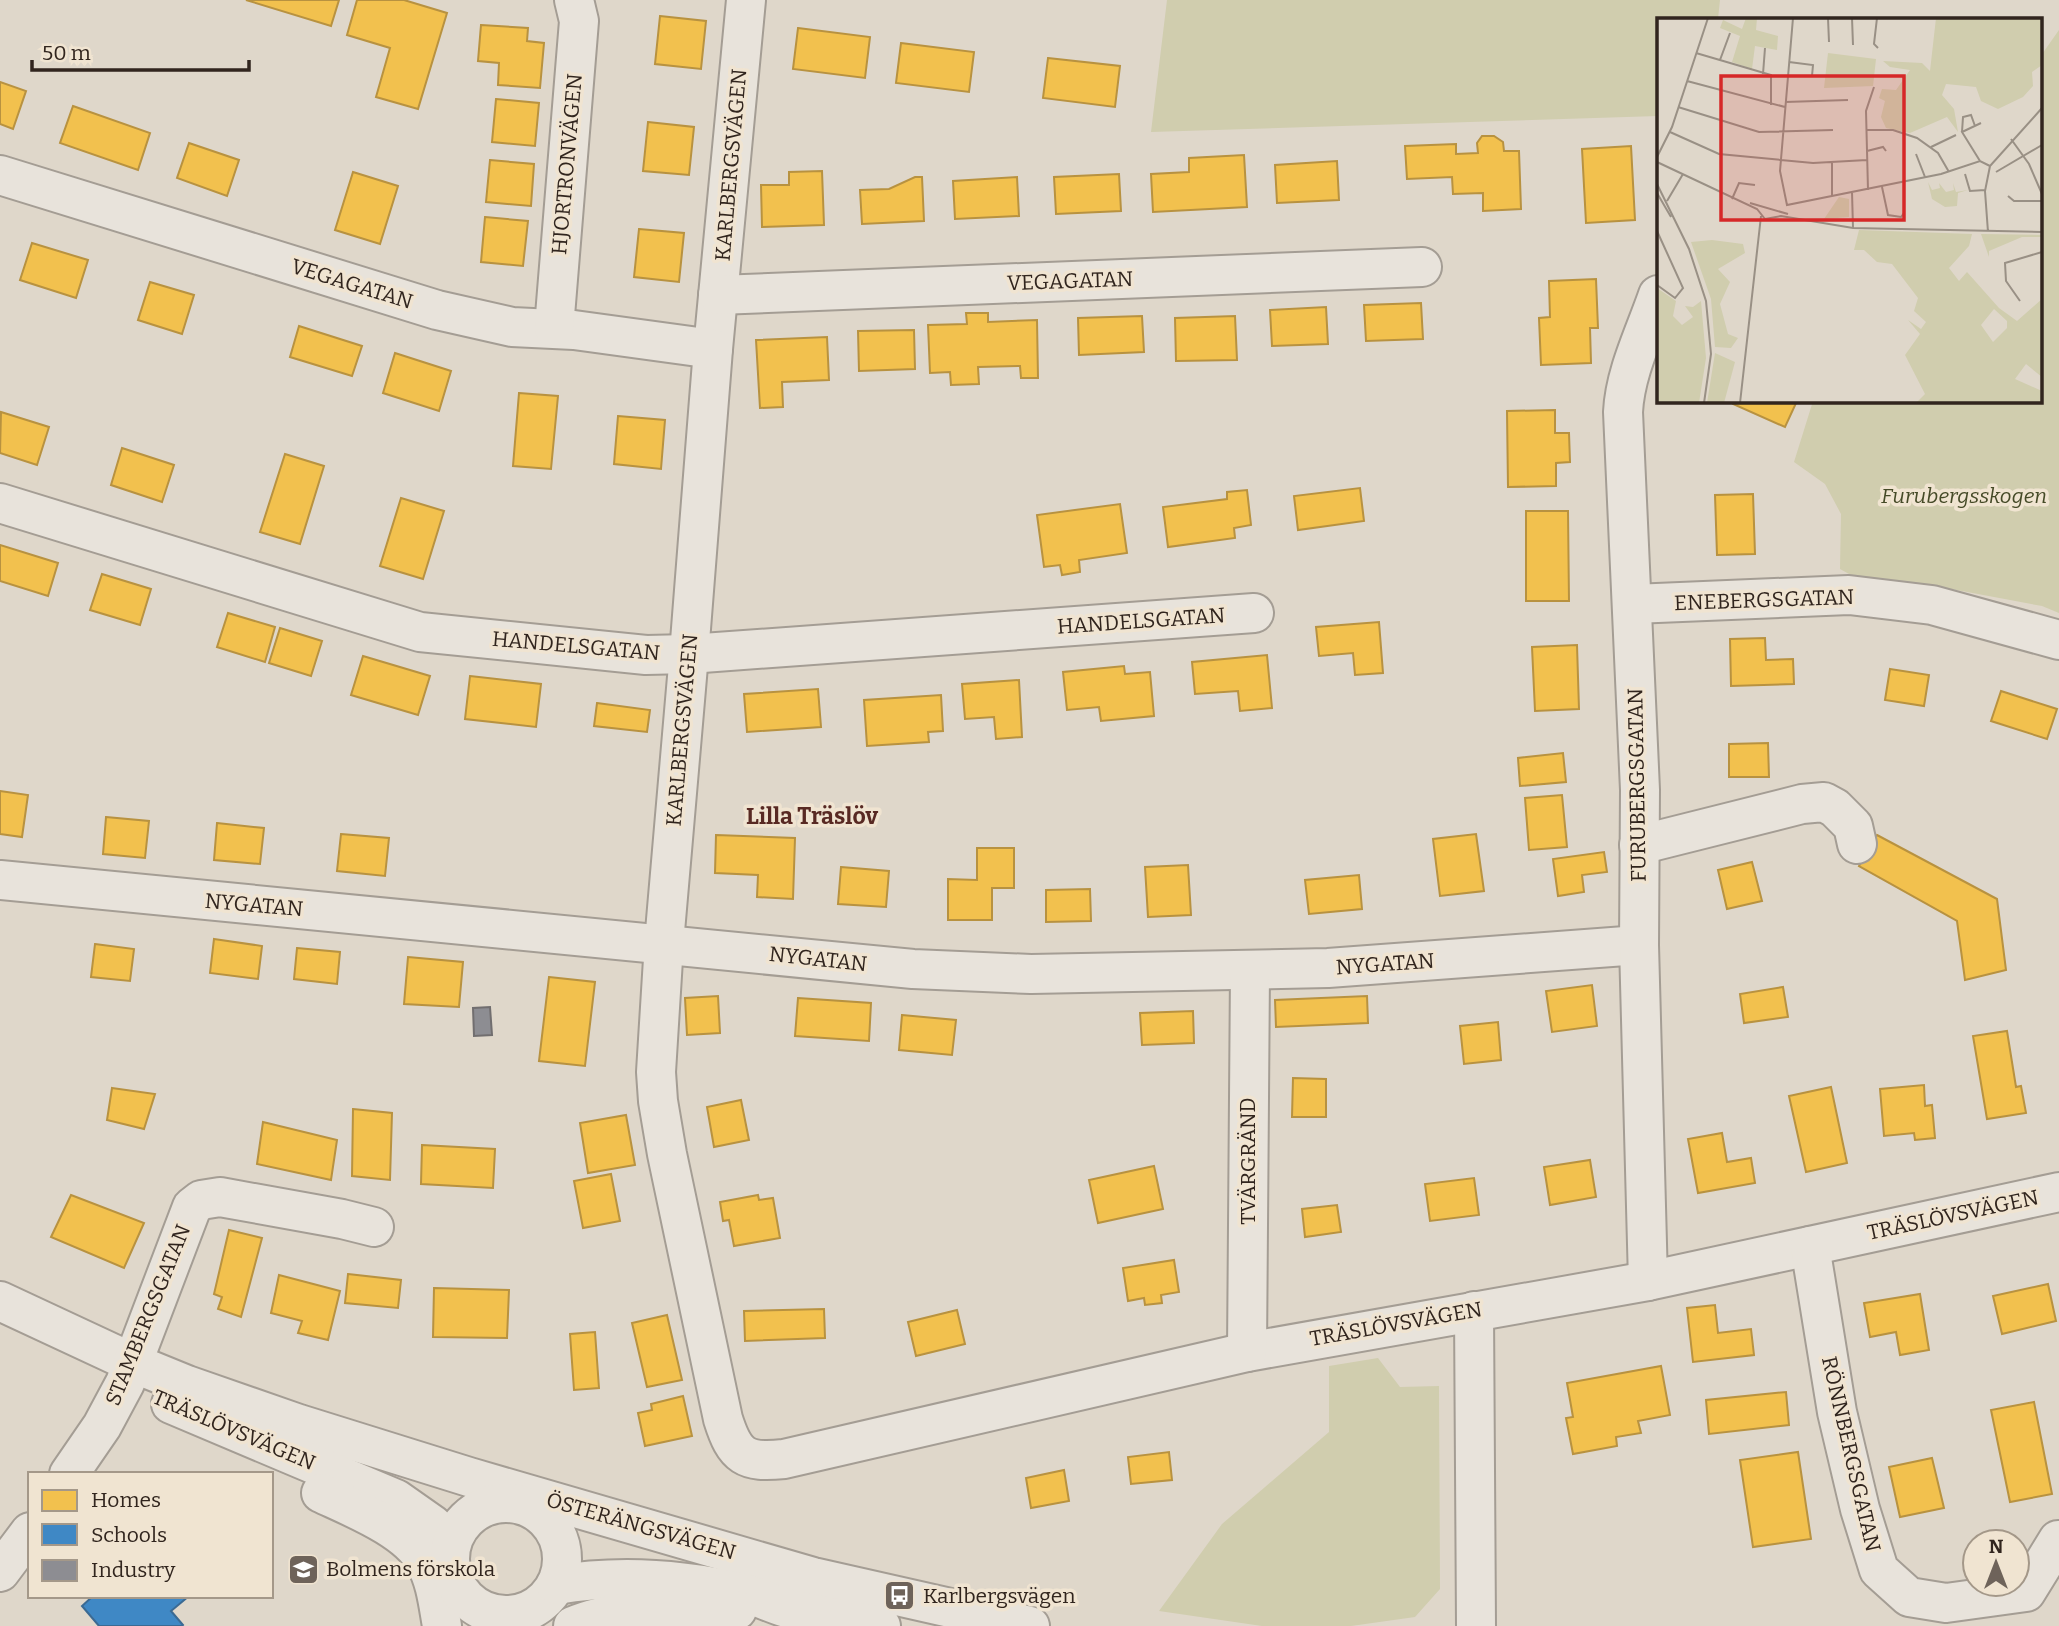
<svg xmlns="http://www.w3.org/2000/svg" width="2059" height="1626" viewBox="0 0 2059 1626" font-family="Bitter,serif">
	<style>
		.green { fill: #d0cdae }
		.homes { fill: #f2c14e; stroke: #b89240; stroke-width: 2 }
		.schools { fill: #3f88c5; stroke: #3b6a93; stroke-width: 2 }
		.industry { fill: #8d8d92; stroke: #716e6f; stroke-width: 2 }
		.lines { fill: none; stroke-linecap: round; stroke-linejoin: round }
		.minor-casing { stroke: #a49d94; stroke-width: 42 }
		.minor { stroke: #e8e3db; stroke-width: 38 }
		.labels { text-anchor: middle; dominant-baseline: central; stroke-width: 7; stroke-linejoin: round; paint-order: stroke }
		.street-label { font-size: 21px; fill: #31251e; stroke: #f0e4d1 }
		.park-label { font-size: 21px; font-style: italic; fill: #454a27; stroke: #f0e4d1 }
		.poi-label { font-size: 21px; fill: #31251e; stroke: #f0e4d1; text-anchor: start }
		.neighbourhood-label { font-size: 23px; font-weight: bold; fill: #582923; stroke: #f0e4d1 }
		.inset-road { fill: none; stroke: #999085; stroke-width: 2 }
		.view { fill: #d62828; fill-opacity: 0.15; stroke: #d62828; stroke-width: 3.5 }
		.inset-edge { fill: none; stroke: #31251e; stroke-width: 3.5 }
	</style>
	<rect width="100%" height="100%" fill="#dfd7ca"/>
	<g class="green">
		<path d="M1167,0H1720L1718,19H1658V116L1151,132Z"/>
		<path d="M2059,30V613L2042,606L1930,585L1860,580L1840,569L1841,514L1825,484L1794,462L1813,401H2040V57Z"/>
		<path d="M1378,1358L1400,1387L1439,1386L1440,1589L1415,1617L1351,1626H1262L1159,1611L1222,1524L1329,1432V1366Z"/>
	</g>
	<g class="homes">
		<path d="M246,0H339L331,26Z"/>
		<path d="M357,0H404L447,13L418,109L376,97L390,48L347,35Z"/>
		<path d="M660,16L706,21L701,69L655,64Z"/>
		<path d="M481,25L528,28L527,41L544,43L540,88L498,85L499,63L478,61Z"/>
		<path d="M798,28L870,37L865,78L793,69Z"/>
		<path d="M901,43L974,52L969,92L896,83Z"/>
		<path d="M1048,58L1120,66L1115,107L1043,98Z"/>
		<path d="M0,82L26,91L13,129L0,124Z"/>
		<path d="M496,99L539,103L535,146L492,142Z"/>
		<path d="M73,106L150,133L138,170L60,143Z"/>
		<path d="M648,122L694,127L689,175L643,171Z"/>
		<path d="M1482,136H1494L1503,142L1504,151H1519L1521,209L1483,211V193L1453,194L1452,177L1407,179L1405,146L1456,144V154L1478,153L1477,143Z"/>
		<path d="M189,143L239,160L227,196L177,178Z"/>
		<path d="M1631,146L1635,220L1586,223L1582,149Z"/>
		<path d="M1244,155L1247,207L1153,212L1151,174L1189,172V158Z"/>
		<path d="M490,160L534,164L531,206L486,202Z"/>
		<path d="M1337,161L1339,200L1277,203L1275,165Z"/>
		<path d="M822,171L824,225L762,227L761,185H789V172Z"/>
		<path d="M353,172L398,186L380,244L335,230Z"/>
		<path d="M1119,174L1121,211L1056,214L1054,177Z"/>
		<path d="M915,177H922L924,221L862,224L860,190L889,189Z"/>
		<path d="M1017,177L1019,216L955,219L953,181Z"/>
		<path d="M485,217L528,221L523,266L481,262Z"/>
		<path d="M639,229L684,233L679,282L634,277Z"/>
		<path d="M32,243L88,260L76,298L20,280Z"/>
		<path d="M1596,279L1598,328H1590L1591,363L1541,365L1539,318L1550,317L1549,281Z"/>
		<path d="M150,282L194,295L182,334L138,320Z"/>
		<path d="M1421,303L1423,339L1366,341L1364,305Z"/>
		<path d="M1326,307L1328,344L1272,346L1270,310Z"/>
		<path d="M966,313H988V322L1037,320L1038,378H1021L1020,366L978,367L979,384L951,385L950,372L930,373L928,325L967,324Z"/>
		<path d="M1142,316L1144,352L1079,355L1078,318Z"/>
		<path d="M1235,316L1237,360L1176,361L1175,318Z"/>
		<path d="M299,326L362,346L352,376L290,357Z"/>
		<path d="M914,330L915,369L859,371L858,331Z"/>
		<path d="M827,337L829,380L782,382L783,407L760,408L756,340Z"/>
		<path d="M395,353L451,371L439,411L383,393Z"/>
		<path d="M519,393L558,396L551,469L513,466Z"/>
		<path d="M1734,401H1797L1785,427L1733,404Z"/>
		<path d="M1555,410V433H1569L1570,462L1556,463V486L1508,487L1507,411Z"/>
		<path d="M1,412L49,427L37,465L0,453Z"/>
		<path d="M618,416L665,420L661,469L614,464Z"/>
		<path d="M122,448L174,465L162,502L111,485Z"/>
		<path d="M285,454L324,466L300,544L260,532Z"/>
		<path d="M1360,488L1364,521L1298,530L1294,496Z"/>
		<path d="M1247,490L1251,525L1234,528L1235,538L1168,547L1163,507L1227,499V492Z"/>
		<path d="M1753,494L1755,554L1717,555L1715,495Z"/>
		<path d="M401,498L444,511L423,579L380,566Z"/>
		<path d="M1120,504L1127,553L1079,560L1080,572L1062,575L1060,565L1044,567L1037,515Z"/>
		<path d="M1526,511H1568L1569,601H1526Z"/>
		<path d="M0,545L58,563L48,596L0,581Z"/>
		<path d="M102,574L151,589L140,625L90,610Z"/>
		<path d="M228,613L275,627L265,662L217,647Z"/>
		<path d="M1379,622L1383,673L1355,675L1353,653L1319,656L1316,627Z"/>
		<path d="M280,628L322,641L311,676L269,663Z"/>
		<path d="M1765,638L1766,660L1793,659L1794,684L1731,686L1730,639Z"/>
		<path d="M1577,645L1579,709L1535,711L1532,647Z"/>
		<path d="M1267,655L1272,708L1240,711L1238,691L1195,694L1192,662Z"/>
		<path d="M363,656L430,676L418,715L351,695Z"/>
		<path d="M1124,666L1125,674L1150,672L1154,716L1101,721L1099,707L1067,710L1063,672Z"/>
		<path d="M1890,669L1929,675L1924,706L1885,700Z"/>
		<path d="M470,676L541,684L536,727L465,719Z"/>
		<path d="M1019,680L1022,737L996,739L994,717L965,719L962,684Z"/>
		<path d="M818,689L821,727L747,732L744,694Z"/>
		<path d="M2001,691L2057,709L2047,739L1991,721Z"/>
		<path d="M941,695L943,731L928,732L929,742L867,746L864,700Z"/>
		<path d="M597,703L650,710L647,732L594,726Z"/>
		<path d="M1768,743L1769,777H1729V744Z"/>
		<path d="M1563,753L1566,782L1520,786L1518,758Z"/>
		<path d="M0,791L28,795L22,837L0,834Z"/>
		<path d="M1562,795L1567,847L1529,850L1525,798Z"/>
		<path d="M106,817L149,821L145,858L103,854Z"/>
		<path d="M217,823L264,828L260,864L214,860Z"/>
		<path d="M341,834L389,838L385,876L337,871Z"/>
		<path d="M1476,834L1484,891L1440,896L1433,839Z"/>
		<path d="M716,835L795,838L793,899L757,897L758,875L715,873Z"/>
		<path d="M1877,835L1997,899L2006,970L1965,980L1957,921L1859,866Z"/>
		<path d="M977,848H1014V888H992V920H948V879L977,880Z"/>
		<path d="M1604,852L1607,872L1582,875L1584,892L1558,896L1553,859Z"/>
		<path d="M1752,862L1762,901L1727,909L1718,870Z"/>
		<path d="M1188,865L1191,915L1148,917L1145,867Z"/>
		<path d="M841,867L889,871L886,907L838,904Z"/>
		<path d="M1359,875L1362,909L1309,914L1305,880Z"/>
		<path d="M1090,889L1091,921L1046,922V890Z"/>
		<path d="M214,939L262,946L258,979L210,973Z"/>
		<path d="M95,944L134,949L130,981L91,977Z"/>
		<path d="M297,948L340,952L337,984L294,979Z"/>
		<path d="M408,957L463,962L459,1007L404,1004Z"/>
		<path d="M549,977L595,982L585,1066L539,1061Z"/>
		<path d="M1592,985L1597,1026L1552,1032L1546,991Z"/>
		<path d="M1783,987L1788,1017L1744,1023L1740,994Z"/>
		<path d="M718,996L720,1033L687,1035L685,998Z"/>
		<path d="M1367,996L1368,1023L1276,1027L1275,1000Z"/>
		<path d="M798,998L871,1003L869,1041L795,1036Z"/>
		<path d="M1193,1011L1194,1043L1142,1045L1140,1013Z"/>
		<path d="M902,1015L956,1020L952,1055L899,1050Z"/>
		<path d="M1498,1022L1501,1060L1464,1064L1460,1026Z"/>
		<path d="M2007,1031L2016,1087L2021,1086L2026,1113L1987,1119L1973,1036Z"/>
		<path d="M1293,1078L1326,1079V1117H1292Z"/>
		<path d="M1924,1085L1925,1106L1932,1105L1935,1138L1915,1140L1914,1133L1884,1136L1880,1089Z"/>
		<path d="M1831,1087L1847,1163L1806,1172L1789,1096Z"/>
		<path d="M112,1088L155,1094L144,1129L107,1120Z"/>
		<path d="M741,1100L749,1140L714,1147L707,1107Z"/>
		<path d="M353,1109L392,1113L390,1180L352,1176Z"/>
		<path d="M626,1115L635,1165L588,1173L580,1123Z"/>
		<path d="M263,1122L337,1140L331,1180L257,1164Z"/>
		<path d="M1722,1133L1727,1162L1751,1158L1755,1183L1698,1193L1688,1139Z"/>
		<path d="M422,1145L495,1149L493,1188L421,1184Z"/>
		<path d="M1590,1160L1596,1197L1550,1205L1544,1167Z"/>
		<path d="M1154,1166L1163,1209L1098,1223L1089,1180Z"/>
		<path d="M611,1174L620,1221L583,1228L574,1181Z"/>
		<path d="M1474,1178L1479,1215L1430,1221L1425,1184Z"/>
		<path d="M71,1195L144,1223L124,1268L51,1237Z"/>
		<path d="M758,1195L759,1200L773,1198L780,1238L734,1246L729,1220L723,1221L720,1202Z"/>
		<path d="M1337,1205L1341,1232L1305,1237L1302,1209Z"/>
		<path d="M229,1230L262,1238L241,1317L218,1309L222,1297L214,1294Z"/>
		<path d="M1174,1260L1179,1292L1161,1295L1162,1303L1145,1305L1144,1298L1128,1301L1123,1268Z"/>
		<path d="M348,1274L401,1280L398,1308L345,1303Z"/>
		<path d="M279,1275L340,1291L328,1340L298,1333L302,1321L271,1313Z"/>
		<path d="M2048,1284L2056,1321L2002,1334L1993,1296Z"/>
		<path d="M434,1288L509,1290L507,1338L433,1337Z"/>
		<path d="M1920,1294L1929,1350L1900,1355L1896,1332L1870,1337L1864,1303Z"/>
		<path d="M1715,1305L1718,1333L1751,1329L1754,1355L1693,1362L1687,1308Z"/>
		<path d="M824,1309L825,1338L745,1341L744,1311Z"/>
		<path d="M957,1310L965,1344L916,1356L908,1322Z"/>
		<path d="M667,1315L682,1380L647,1387L632,1323Z"/>
		<path d="M595,1332L599,1388L574,1390L570,1334Z"/>
		<path d="M1661,1366L1670,1415L1638,1421L1641,1433L1616,1437L1617,1446L1573,1454L1566,1418L1573,1417L1567,1383Z"/>
		<path d="M1786,1392L1789,1425L1709,1434L1706,1400Z"/>
		<path d="M683,1396L692,1436L645,1446L638,1413L652,1410L651,1404Z"/>
		<path d="M2034,1402L2052,1494L2010,1502L1991,1410Z"/>
		<path d="M1169,1452L1172,1480L1131,1484L1128,1457Z"/>
		<path d="M1798,1452L1811,1539L1753,1547L1740,1460Z"/>
		<path d="M1932,1458L1944,1508L1900,1517L1889,1467Z"/>
		<path d="M1064,1470L1069,1501L1031,1508L1026,1478Z"/>
	</g>
	<path class="schools" d="M93,1596H189L171,1611L183,1625L182,1626H99L82,1606Z"/>
	<path class="industry" d="M490,1007L492,1035L474,1036L473,1008Z"/>
	<g class="lines">
		<defs>
			<g id="minor">
				<path d="M746,0L713,349L689,654L664,943L656,1072L658,1101L667,1154L723,1419C735,1457 745,1463 784,1459L1247,1352L1648,1281L2059,1192"/>
				<path d="M0,175L437,310L512,327L574,330L713,349"/>
				<path d="M718,295L1422,267"/>
				<path d="M554,328L579,21L574,0"/>
				<path d="M0,503L420,632L646,655L689,654L1254,613"/>
				<path d="M1633,604L1849,595L1932,605L2059,640"/>
				<path d="M1639,845L1802,804L1824,802L1835,808L1853,826L1857,844"/>
				<path d="M0,880L913,969L1031,974L1328,968L1639,945"/>
				<path d="M1810,1246L1837,1412L1860,1509L1879,1570L1909,1597L1946,1603L2026,1592L2058,1540"/>
				<path d="M1648,1281L1639,945L1640,790L1623,412C1625,372 1645,333 1658,295"/>
				<path d="M0,1301L133,1363L187,1385L299,1424L469,1477L813,1577L1030,1626"/>
				<path d="M1474,1311L1476,1626"/>
				<path d="M1247,1352L1250,971"/>
				<path d="M171,1404L396,1499L433,1525L450,1554"/>
				<path d="M69,1474L102,1426L125,1383L192,1207L201,1200L220,1197L342,1219L374,1227"/>
				<path d="M321,1493C353,1508 409,1530 425,1562C436,1582 438,1604 442,1626"/>
				<circle cx="506" cy="1559" r="56"/>
				<path d="M0,1572L30,1532"/>
				<path d="M556,1585C618,1574 683,1579 744,1593C760,1597 774,1605 790,1609C820,1616 851,1620 881,1626"/>
				<path d="M573,1626C621,1605 685,1611 737,1610"/>
			</g>
		</defs>
		<use href="#minor" class="minor-casing"/>
		<use href="#minor" class="minor"/>
	</g>
	<defs>
		<symbol id="school-square" viewBox="-11 -11 22 22"><rect x="-9" y="-9" width="18" height="18" rx="4" fill="#6e635a" stroke="#f0e4d1"/><path d="M0-5L7-2L0 1L-7-2ZM-4 1L0 2.5L4 1V4Q0 6-4 4Z" fill="#fff"/></symbol>
		<symbol id="bus-square" viewBox="-11 -11 22 22"><rect x="-9" y="-9" width="18" height="18" rx="4" fill="#6e635a" stroke="#f0e4d1"/><path d="M-5-6H5V4H4V6H2V4H-2V6H-4V4H-5ZM-3.5-4V0h7V-4ZM-3.5 1.2v1.5H-2V1.2ZM2 1.2v1.5H3.5V1.2Z" fill="#fff"/></symbol>
	</defs>
	<g fill-rule="evenodd">
		<use href="#school-square" x="286" y="1552" width="35" height="35"/>
		<use href="#bus-square" x="882" y="1578" width="35" height="35"/>
	</g>
	<g class="labels">
		<g class="street-label">
			<text transform="translate(567 164) rotate(-85)">HJORTRONVÄGEN</text>
			<text transform="translate(731 165) rotate(-85)">KARLBERGSVÄGEN</text>
			<text transform="translate(1070 281) rotate(-2)">VEGAGATAN</text>
			<text transform="translate(352 284) rotate(17)">VEGAGATAN</text>
			<text transform="translate(1764 600) rotate(-2)">ENEBERGSGATAN</text>
			<text transform="translate(1141 621) rotate(-4)">HANDELSGATAN</text>
			<text transform="translate(576 646) rotate(5)">HANDELSGATAN</text>
			<text transform="translate(682 730) rotate(-85)">KARLBERGSVÄGEN</text>
			<text transform="translate(1637 785) rotate(-91)">FURUBERGSGATAN</text>
			<text transform="translate(254 905) rotate(5)">NYGATAN</text>
			<text transform="translate(818 959) rotate(6)">NYGATAN</text>
			<text transform="translate(1385 964) rotate(-4)">NYGATAN</text>
			<text transform="translate(1248 1161) rotate(-90)">TVÄRGRÄND</text>
			<text transform="translate(1953 1215) rotate(-12)">TRÄSLÖVSVÄGEN</text>
			<text transform="translate(148 1315) rotate(-68)">STAMBERGSGATAN</text>
			<text transform="translate(1396 1324) rotate(-10)">TRÄSLÖVSVÄGEN</text>
			<text transform="translate(234 1430) rotate(23)">TRÄSLÖVSVÄGEN</text>
			<text transform="translate(1851 1454) rotate(77)">RÖNNBERGSGATAN</text>
			<text transform="translate(641 1526) rotate(16)">ÖSTERÄNGSVÄGEN</text>
		</g>
		<g class="park-label">
			<text x="1964" y="496">Furubergsskogen</text>
		</g>
		<g class="poi-label">
			<text x="326" y="1569">Bolmens förskola</text>
			<text x="923" y="1596">Karlbergsvägen</text>
		</g>
		<g class="neighbourhood-label">
			<text x="812" y="816">Lilla Träslöv</text>
		</g>
	</g>
	<g transform="translate(1657 18)">
		<rect width="385" height="385" fill="#dfd7ca"/>
		<path d="M89,0H100L99,12L121,18L120,32L98,28L95,51L75,44L83,18L63,10L66,2L85,11ZM279,0H385V47L375,54L376,68L366,79L341,91L324,83L319,69L289,66L285,77L297,91L301,114L290,99L253,115L229,110L224,99L228,83L222,80L225,71L239,72L253,52L233,49L226,43L265,45L273,53ZM171,35L219,41L216,68L167,70ZM271,164L275,172L283,170L282,165L289,174L297,172L296,165L299,174L311,172L301,175L300,188L288,189L275,181ZM182,179L192,181V199L167,201ZM202,212L315,216L312,228L292,250L302,263L310,254L342,290L360,303L385,281V359L369,346L358,361L385,373V385H259L268,376L248,337L263,316L251,302L264,311L269,304L257,293L261,280L235,246L220,244L207,232H197ZM337,291L350,303V310L336,324L324,307ZM324,216L385,217V219H365L332,233V239ZM55,222L86,226L88,235L61,251L73,264L63,286L71,316L81,320L74,330L58,329L54,281L34,224ZM0,270L19,283L16,298L25,307L36,299L28,288L36,289L44,283L49,340L42,385H0ZM58,335L78,344L67,385H50Z" fill="#d0cdae" fill-rule="evenodd"/>
		<path class="inset-road" d="M136,0L123,153L130,187L284,156L323,143L333,148M171,0L172,24M195,0L196,27M220,0L217,26L221,30M39,35L114,57V87M63,42L73,15M132,44L156,47L155,58M106,56L108,30M30,63L128,89M128,84L191,82M21,89L102,114L176,112M209,112H236L260,120L281,135L292,154M13,114L62,136L156,145L210,142M305,114L306,99L314,97L318,108M354,121L372,146L385,176M274,129L299,117M210,133L226,129L229,133M259,136L268,159M0,139L15,109L51,0M323,143L305,114L324,105M0,144L100,191L108,201L124,198L196,210L385,214M339,154L385,127M308,156L313,173L328,172M0,166L32,231L49,283L54,336L47,385M225,169L231,197L244,199L247,195M211,172L209,93L217,69M195,174L196,210M0,175L14,199M175,178V144M351,178L357,183H385M75,181L82,165L98,167M10,183L26,156M93,185L131,196M0,213L26,270L18,280L0,267M331,214L328,173L333,148L385,90M363,283L349,263L348,245L385,234M83,385L104,198"/>
		<path class="view" d="M64,58H247V202H64Z"/>
		<rect width="385" height="385" class="inset-edge"/>
	</g>
	<rect x="28" y="1472" width="245" height="126" fill="#f0e4d1" stroke="#a49889" stroke-width="2"/>
	<rect x="42" y="1490" width="35" height="21" fill="#f2c14e" stroke="#a49889" stroke-width="2"/>
	<text x="91" y="1507" font-size="21" fill="#31251e">Homes</text>
	<rect x="42" y="1524" width="35" height="21" fill="#3f88c5" stroke="#a49889" stroke-width="2"/>
	<text x="91" y="1542" font-size="21" fill="#31251e">Schools</text>
	<rect x="42" y="1560" width="35" height="21" fill="#8d8d92" stroke="#a49889" stroke-width="2"/>
	<text x="91" y="1577" font-size="21" fill="#31251e">Industry</text>
	<g transform="translate(1996 1563)"><circle r="33" fill="#f0e4d1" stroke="#a49889" stroke-width="2"/>
	<path d="M0-5L12 26L0 18L-12 26Z" fill="#6e635a"/>
	<text y="-10" font-size="19" font-weight="bold" text-anchor="middle" fill="#31251e">N</text>
	</g>
	<path d="M32 60v10h217v-10" fill="none" stroke="#31251e" stroke-width="3.5"/>
	<text x="42" y="60" font-size="21" fill="#31251e" stroke="#f0e4d1" stroke-width="5" paint-order="stroke">50 m</text>
</svg>
